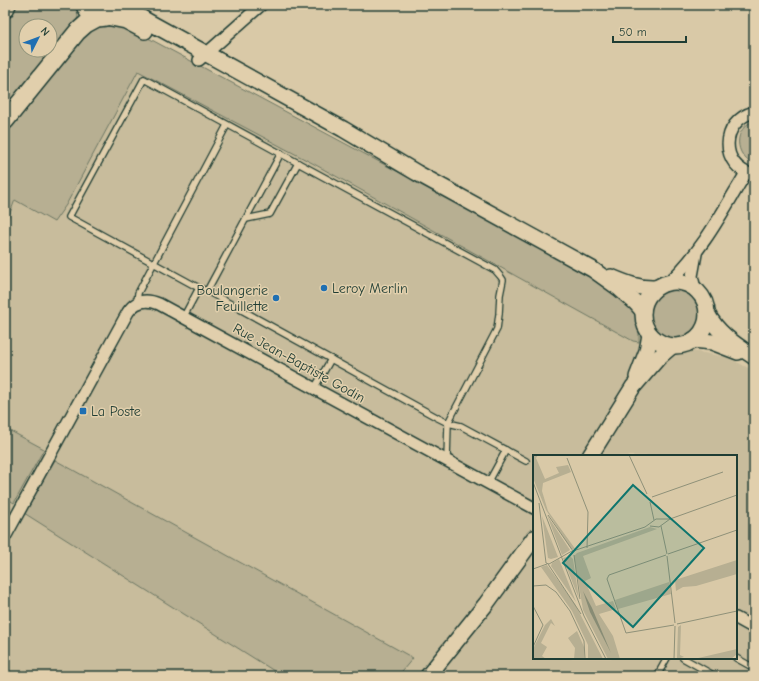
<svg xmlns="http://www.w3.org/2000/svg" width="759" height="681" viewBox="0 0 759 681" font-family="'Comic Neue',sans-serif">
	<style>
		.built { fill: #c8bc9c; fill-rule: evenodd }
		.green { fill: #b7af92; stroke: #6b7663; fill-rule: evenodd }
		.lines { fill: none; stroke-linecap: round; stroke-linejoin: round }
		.lane-casing { stroke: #1f3d34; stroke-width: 8 }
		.street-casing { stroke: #1f3d34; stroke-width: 14 }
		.secondary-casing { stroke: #1f3d34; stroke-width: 18 }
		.primary-casing { stroke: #1f3d34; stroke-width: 20 }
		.lane { stroke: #e1cfac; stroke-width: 5.5 }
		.street { stroke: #e1cfac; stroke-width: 11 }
		.secondary { stroke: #e1cfac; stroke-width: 15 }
		.primary { stroke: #e1cfac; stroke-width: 17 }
		.poi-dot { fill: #1f6fb2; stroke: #e1cfac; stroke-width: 1.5 }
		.labels { text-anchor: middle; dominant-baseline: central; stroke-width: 3; stroke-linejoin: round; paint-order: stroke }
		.poi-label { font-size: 14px; fill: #1f3d34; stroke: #e1cfac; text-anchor: start }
		.street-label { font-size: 14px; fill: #1f3d34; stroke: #e1cfac }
		.inset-road { fill: none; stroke: #8f9179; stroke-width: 1 }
		.view { fill: #0f766e; fill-opacity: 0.15; stroke: #0f766e; stroke-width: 2 }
		.inset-edge { fill: none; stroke: #1f3d34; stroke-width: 2 }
	</style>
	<rect width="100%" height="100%" fill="#d9c9a7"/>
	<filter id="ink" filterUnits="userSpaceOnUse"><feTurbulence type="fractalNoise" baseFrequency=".025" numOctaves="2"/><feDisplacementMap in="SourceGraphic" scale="8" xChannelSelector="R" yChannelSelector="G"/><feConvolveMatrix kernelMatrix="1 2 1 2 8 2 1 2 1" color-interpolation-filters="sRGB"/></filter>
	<g filter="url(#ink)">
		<path class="built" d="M5,5H26L633,341L727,357L754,371V676H5V226L15,200L5,196ZM26,26H50V50H26ZM534,456H736V658H534Z"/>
		<g class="green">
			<path d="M15,5H76L78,17L72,30L5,114V23ZM26,26H50V50H26Z"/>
			<path d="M122,24L598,279L634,308L639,331V342L633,341L314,164L138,71L66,205L54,222L15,200L5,226V127L79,34L94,27Z"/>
			<path d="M754,121V164C734,156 733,128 754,121Z"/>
			<circle cx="675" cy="314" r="24"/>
			<path d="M5,428L44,449L14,503L5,497Z"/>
			<path d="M55,460L413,658L398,676H282L24,513Z"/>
		</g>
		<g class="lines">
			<defs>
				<g id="lane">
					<path d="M298,163L495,270L501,277L503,280L500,295L499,314L497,329L448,423L447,461"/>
					<path d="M246,219L270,214L298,163L144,79L69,217L199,288L207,291L438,418L448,423L461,426L526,461"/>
					<path d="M207,291L281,153"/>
					<path d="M137,303L138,293L227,125"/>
					<path d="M183,318L199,288"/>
					<path d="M314,389L331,359"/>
					<path d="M488,483L506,450"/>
					<path d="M5,516L14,521"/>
					<path d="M683,658L715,676"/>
					<path d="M736,658L754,668"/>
					<path d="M657,676L667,658"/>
				</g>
				<g id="street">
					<path d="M199,60L261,5"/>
					<path d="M754,112C720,121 719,167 754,175"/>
					<path d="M668,283C702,252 723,211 746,173"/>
					<path d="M695,289L692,276L696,254"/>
					<path d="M5,537L128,312C136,300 147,299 159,304L534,508"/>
					<path d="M736,618L754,628"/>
				</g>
				<g id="secondary">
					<path d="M124,5L131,11L147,21L343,129L417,173L592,269L620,289L636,303L643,311"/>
					<path d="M106,17L126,21L145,31"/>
					<path d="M611,277C625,283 640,289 656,288"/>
					<circle cx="675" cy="314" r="32"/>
					<path d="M707,313C717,333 736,345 754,357"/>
					<path d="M693,340L712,342L738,352"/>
					<path d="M637,377L647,351L650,335"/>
					<path d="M590,456L633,387L658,358L672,346"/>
					<path d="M428,676L486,604L534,538"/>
				</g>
				<g id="primary">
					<path d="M85,5C90,22 112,22 117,5"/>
					<path d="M5,9L7,5"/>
					<path d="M5,121L77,32L86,24L97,18"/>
				</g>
			</defs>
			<use href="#lane" class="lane-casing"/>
			<use href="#street" class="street-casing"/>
			<use href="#secondary" class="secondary-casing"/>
			<use href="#primary" class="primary-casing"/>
			<use href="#lane" class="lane"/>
			<use href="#street" class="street"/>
			<use href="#secondary" class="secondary"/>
			<use href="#primary" class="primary"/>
		</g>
	</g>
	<g class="poi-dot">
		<circle cx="324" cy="288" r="4"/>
		<circle cx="276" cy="298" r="4"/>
		<rect x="79" y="407" width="8" height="8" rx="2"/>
	</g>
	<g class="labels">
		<g class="poi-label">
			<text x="332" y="288">Leroy Merlin</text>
			<text x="268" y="290" text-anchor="end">Boulangerie<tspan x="268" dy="16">Feuillette</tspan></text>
			<text x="91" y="411">La Poste</text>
		</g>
		<g class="street-label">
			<text transform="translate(299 363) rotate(29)">Rue Jean-Baptiste Godin</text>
		</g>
	</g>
	<g transform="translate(533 455)">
		<rect width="204" height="204" fill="#d9c9a7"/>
		<path d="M0,0H5L3,3L12,24L26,18L23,12L35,10L38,17L10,28L9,36L15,56L43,95L38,94L13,55L0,23ZM14,60L37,95L29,100ZM9,61L25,102L18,104L15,103ZM117,72L124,74L50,101L58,123L52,126L63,151L80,146L83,154L66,159L80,181L87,204H75L50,155L41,101L44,98ZM37,101L40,104L46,144L30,103ZM26,104L43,147L18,111L19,108ZM204,105V119L163,131L150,132L143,136L142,125ZM14,110L42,149L70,204H55V190L39,156L8,112ZM136,127L138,139L85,154L82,145ZM18,164L22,171L18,168L8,188L14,192L9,201L13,204H0V194L12,170ZM148,170L147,200L151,202L144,204L145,172ZM44,176L51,192V204H41L42,193L35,183ZM204,194V199L198,204H161Z" fill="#b7af92"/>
		<path d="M50,136L59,153L78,198L57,157Z" fill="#888c75"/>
		<path class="inset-road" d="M96,0L114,39M34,3L55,57L54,93M0,27L51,161L73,204M119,42L190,17M117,47L121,65M6,48L13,108L16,109L39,96M15,60L40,96L112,72L123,64H137M117,71L126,72L137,64L204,40M128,71L134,99M135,99L204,75M41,100L47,144M133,100L76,120L74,124L93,178L141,170M134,101L142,168M15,109L48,159M0,114L14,109M0,131L13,130L23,137L37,156L51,186L52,204M0,151L10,170L0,192M144,169L204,156M141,204L142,171"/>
		<path class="view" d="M100,30L171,93L100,172L30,108Z"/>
		<rect width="204" height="204" class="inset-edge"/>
	</g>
	<rect width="759" height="681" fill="none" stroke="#e1cfac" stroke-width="20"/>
	<rect x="10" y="10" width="739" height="661" fill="none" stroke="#1f3d34" stroke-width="1.5" filter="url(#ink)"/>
	<g transform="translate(38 38) rotate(48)"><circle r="19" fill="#e1cfac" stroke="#93957c"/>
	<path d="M0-3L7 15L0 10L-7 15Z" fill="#1f6fb2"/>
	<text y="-6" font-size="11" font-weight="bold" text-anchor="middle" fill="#1f3d34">N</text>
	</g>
	<path d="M613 36v6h73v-6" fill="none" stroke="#1f3d34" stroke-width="2"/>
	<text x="619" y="36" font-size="12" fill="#1f3d34" stroke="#e1cfac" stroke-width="3" paint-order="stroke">50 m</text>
</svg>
